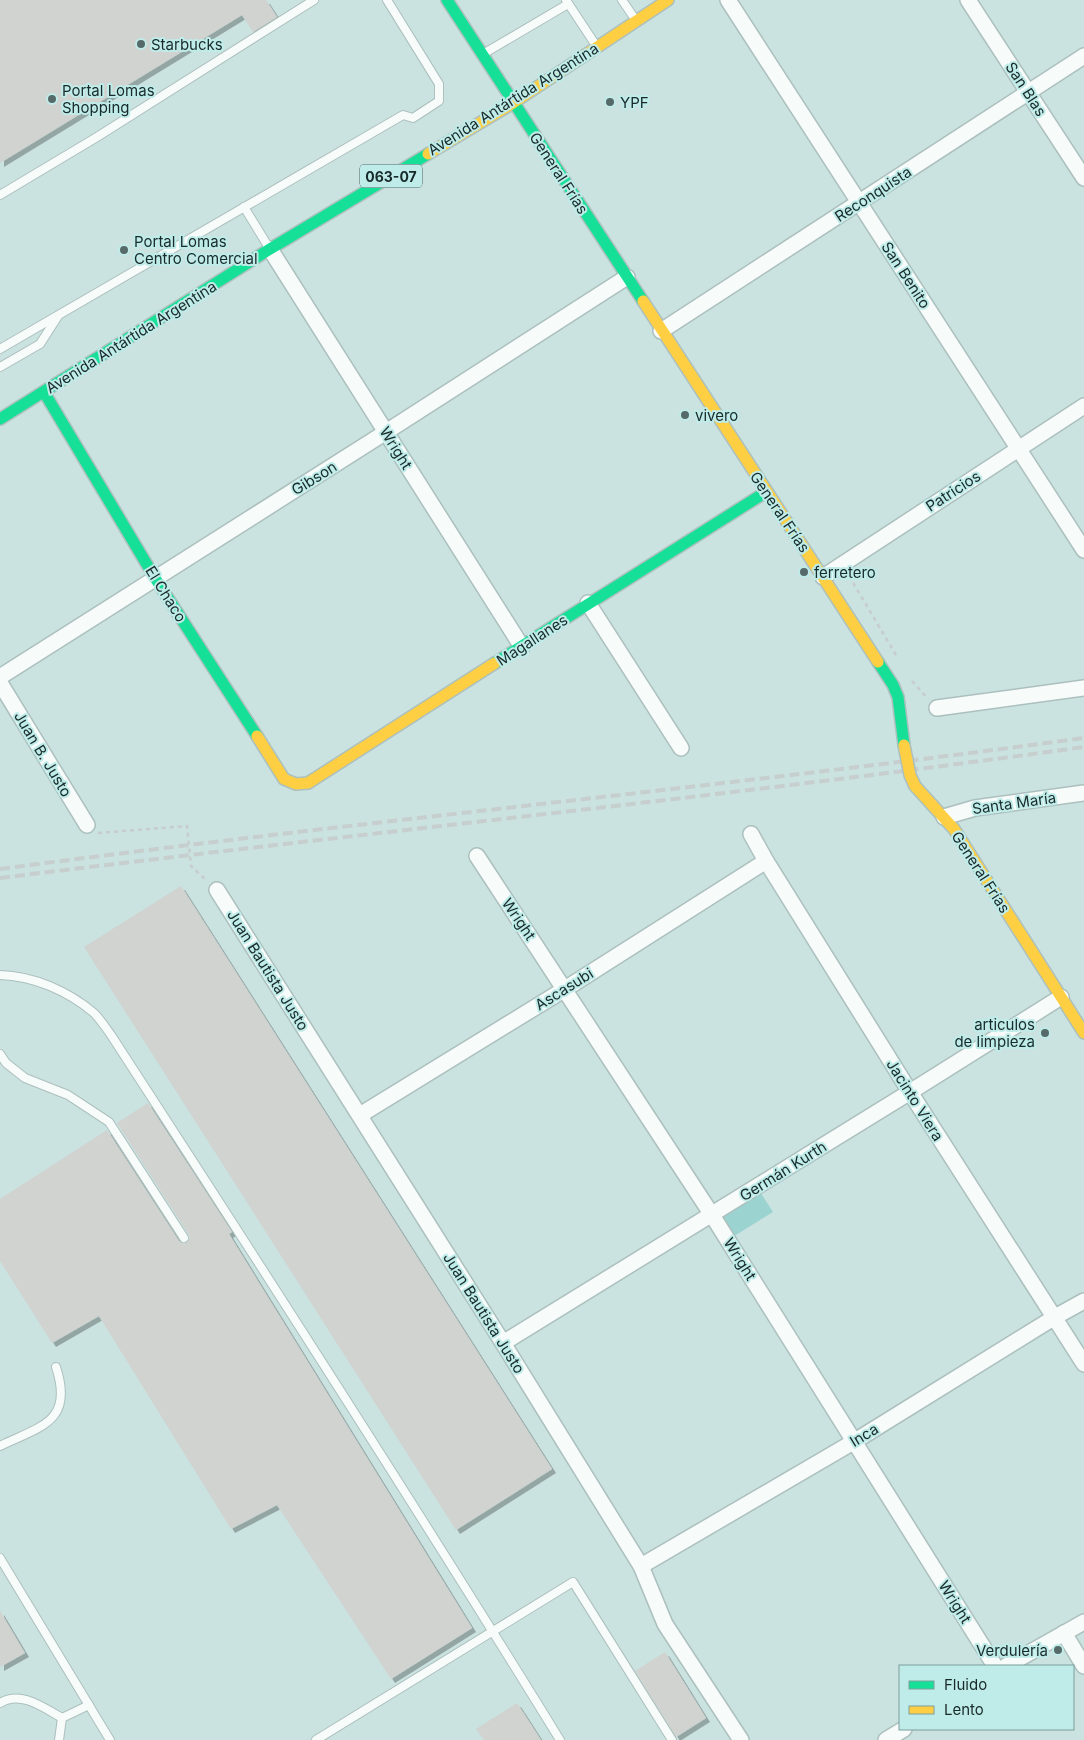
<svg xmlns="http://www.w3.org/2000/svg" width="1084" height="1740" viewBox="0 0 1084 1740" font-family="Inter,sans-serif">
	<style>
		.green { fill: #9ad3d0 }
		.building { fill: #d0d3d0; filter: url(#shadow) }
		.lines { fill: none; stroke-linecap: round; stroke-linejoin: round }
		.lane-casing { stroke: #acc0be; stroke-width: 10 }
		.street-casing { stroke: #acc0be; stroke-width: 18 }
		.fast-casing { stroke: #acc0be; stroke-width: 14 }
		.slow-casing { stroke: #acc0be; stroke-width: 14 }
		.path { stroke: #c6cdcc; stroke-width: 2.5; stroke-dasharray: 4 4; stroke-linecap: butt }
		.lane { stroke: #f7fbfa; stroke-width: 8 }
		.street { stroke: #f7fbfa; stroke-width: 15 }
		.fast { stroke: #16e098; stroke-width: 11 }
		.slow { stroke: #ffcf43; stroke-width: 11 }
		.rail { stroke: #c7cece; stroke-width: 4; stroke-dasharray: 10 5; stroke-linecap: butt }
		.slow-bridge-casing { stroke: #acc0be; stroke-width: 14; stroke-linecap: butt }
		.slow-bridge { stroke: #ffcf43; stroke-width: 11 }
		.poi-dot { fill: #566a69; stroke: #bfece9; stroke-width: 2 }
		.labels { text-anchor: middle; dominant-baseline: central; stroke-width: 4; stroke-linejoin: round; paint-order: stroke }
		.shield { fill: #bfece9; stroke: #4a6463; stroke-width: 1 }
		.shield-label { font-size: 14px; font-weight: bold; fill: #182a29 }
		.poi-label { font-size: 15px; fill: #182a29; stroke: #bfece9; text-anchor: start }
		.street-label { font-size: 15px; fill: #182a29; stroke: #bfece9 }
	</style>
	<defs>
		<filter id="shadow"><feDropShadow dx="4" dy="4" stdDeviation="0" flood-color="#0004"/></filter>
	</defs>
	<rect width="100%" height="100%" fill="#cae2e0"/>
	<path class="green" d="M760,1192L773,1212L731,1238L719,1218Z"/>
	<g class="building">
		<path d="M0,0H266L277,17L253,32L242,15L0,163Z"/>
		<path d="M181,886L552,1469L456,1530L84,947Z"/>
		<path d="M148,1103L232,1232L229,1234L472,1628L391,1679L277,1505L231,1529L99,1316L52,1343L0,1261V1199L107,1130L179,1241L184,1244L187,1242L190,1238L189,1235L117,1123Z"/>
		<path d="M0,1611L25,1653L0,1667Z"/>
		<path d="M665,1652L706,1718L676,1737L635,1671Z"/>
		<path d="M517,1703L541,1740H484L476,1729Z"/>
	</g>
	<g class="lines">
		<defs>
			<g id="lane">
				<path d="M566,0L595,44"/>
				<path d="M622,0L635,19"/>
				<path d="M483,54L568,4"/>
				<path d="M0,195L97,137L314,0"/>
				<path d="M244,207L268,246"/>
				<path d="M0,349L403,115L413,118L439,101V84L387,0"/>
				<path d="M0,367L40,344L58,316"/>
				<path d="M0,975C34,976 68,991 94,1013C100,1019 106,1028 111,1035C263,1269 414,1503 560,1740"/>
				<path d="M0,1054L6,1063L25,1078L68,1095L109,1122L184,1238"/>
				<path d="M0,1446C41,1426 74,1422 56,1367"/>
				<path d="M0,1558L110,1740"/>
				<path d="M0,1703C21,1690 44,1708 62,1718"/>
				<path d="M59,1740L62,1718L89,1705"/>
				<path d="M316,1740L573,1582L672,1740"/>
			</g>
			<g id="street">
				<path d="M728,0L1084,550"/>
				<path d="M968,0L1084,178"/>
				<path d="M270,249L522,647"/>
				<path d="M661,331L1084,56"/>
				<path d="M823,577L1084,406"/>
				<path d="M588,603L681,748"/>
				<path d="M0,677L386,432L627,277"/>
				<path d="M0,683L87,825"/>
				<path d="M937,708L1084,688"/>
				<path d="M944,817L975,808L1084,793"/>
				<path d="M751,834L766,861L910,1092L1084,1364"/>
				<path d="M477,856L712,1215L995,1666"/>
				<path d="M217,890L503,1343L641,1566L665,1624L741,1740"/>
				<path d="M360,1115L565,989L766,861"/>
				<path d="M503,1343L910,1092L1061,997"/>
				<path d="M641,1566L855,1441L1055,1317L1084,1301"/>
				<path d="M1064,1633L1084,1666"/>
				<path d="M1006,1666L1084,1622"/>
				<path d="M886,1740L904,1729"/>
			</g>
			<g id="fast">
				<path d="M447,0L643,301"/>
				<path d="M44,392L155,578L257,736"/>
				<path d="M0,419L270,249L428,154"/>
				<path d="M878,662L893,685L898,697L904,745"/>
				<path d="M495,663L766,492"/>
			</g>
			<g id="slow">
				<path d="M428,154L513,103L668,0"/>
				<path d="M643,301L878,662"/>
				<path d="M257,736L284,779L296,784L308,783L495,663"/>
				<path d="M915,786L954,829L1084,1033"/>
			</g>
		</defs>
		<use href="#lane" class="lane-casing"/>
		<use href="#street" class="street-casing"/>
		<use href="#fast" class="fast-casing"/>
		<use href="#slow" class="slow-casing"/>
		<g class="path">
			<path d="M849,576L896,655"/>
			<path d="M912,681L928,699"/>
			<path d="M98,833L187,826L191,866L207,881"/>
		</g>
		<use href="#lane" class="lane"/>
		<use href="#street" class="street"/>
		<use href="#fast" class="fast"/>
		<use href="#slow" class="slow"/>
		<g class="rail">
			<path d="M0,869C361,821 723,787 1084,738"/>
			<path d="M0,878C361,833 723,797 1084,747"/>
		</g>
		<defs>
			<path id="slow-bridge" d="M904,745L910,775L915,786"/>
		</defs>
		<use href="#slow-bridge" class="slow-bridge-casing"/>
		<use href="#slow-bridge" class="slow-bridge"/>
	</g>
	<g class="poi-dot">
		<circle cx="141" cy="44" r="5"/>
		<circle cx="52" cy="99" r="5"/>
		<circle cx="610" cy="102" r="5"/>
		<circle cx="124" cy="250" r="5"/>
		<circle cx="685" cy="415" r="5"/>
		<circle cx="804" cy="572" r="5"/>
		<circle cx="1045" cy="1033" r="5"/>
		<circle cx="1058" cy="1650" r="5"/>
	</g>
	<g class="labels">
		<rect class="shield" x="360" y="164.5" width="62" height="23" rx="4"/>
		<g class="shield-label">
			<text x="391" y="176">063-07</text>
		</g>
		<g class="poi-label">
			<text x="151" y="44">Starbucks</text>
			<text x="62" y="90">Portal Lomas<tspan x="62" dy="17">Shopping</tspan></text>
			<text x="620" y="102">YPF</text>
			<text x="134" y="241">Portal Lomas<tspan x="134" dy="17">Centro Comercial</tspan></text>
			<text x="695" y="415">vivero</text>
			<text x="814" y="572">ferretero</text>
			<text x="1035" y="1024" text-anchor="end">articulos<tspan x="1035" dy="17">de limpieza</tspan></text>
			<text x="1048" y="1650" text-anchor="end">Verdulería</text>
		</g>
		<g class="street-label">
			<text transform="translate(1026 89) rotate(57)">San Blas</text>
			<text transform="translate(513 99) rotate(-32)">Avenida Antártida Argentina</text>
			<text transform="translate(559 173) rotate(57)">General Frías</text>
			<text transform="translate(873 194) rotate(-33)">Reconquista</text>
			<text transform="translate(906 275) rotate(57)">San Benito</text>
			<text transform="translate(131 337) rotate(-32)">Avenida Antártida Argentina</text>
			<text transform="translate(396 448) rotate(58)">Wright</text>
			<text transform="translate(314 478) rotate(-32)">Gibson</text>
			<text transform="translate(953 491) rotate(-33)">Patricios</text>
			<text transform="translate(780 512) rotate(56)">General Frías</text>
			<text transform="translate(166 594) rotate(58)">El Chaco</text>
			<text transform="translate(532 640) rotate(-33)">Magallanes</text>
			<text transform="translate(43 754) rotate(59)">Juan B. Justo</text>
			<text transform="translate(1014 803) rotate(-8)">Santa María</text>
			<text transform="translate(981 872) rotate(57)">General Frías</text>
			<text transform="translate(519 919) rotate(56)">Wright</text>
			<text transform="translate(268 970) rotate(58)">Juan Bautista Justo</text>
			<text transform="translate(564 989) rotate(-32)">Ascasubi</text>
			<text transform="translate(915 1100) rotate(58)">Jacinto Viera</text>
			<text transform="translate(783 1171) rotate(-32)">Germán Kurth</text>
			<text transform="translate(740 1259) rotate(58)">Wright</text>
			<text transform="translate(484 1313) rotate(58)">Juan Bautista Justo</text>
			<text transform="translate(864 1435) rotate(-31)">Inca</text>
			<text transform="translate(955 1602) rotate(58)">Wright</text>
		</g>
	</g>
	<rect x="899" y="1665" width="175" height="65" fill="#bfece9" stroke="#7c9e9c"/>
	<rect x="909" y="1681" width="25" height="8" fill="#16e098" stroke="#7c9e9c"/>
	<text x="944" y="1690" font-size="15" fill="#182a29">Fluido</text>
	<rect x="909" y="1706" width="25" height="8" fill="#ffcf43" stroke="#7c9e9c"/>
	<text x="944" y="1715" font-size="15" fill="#182a29">Lento</text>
</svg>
